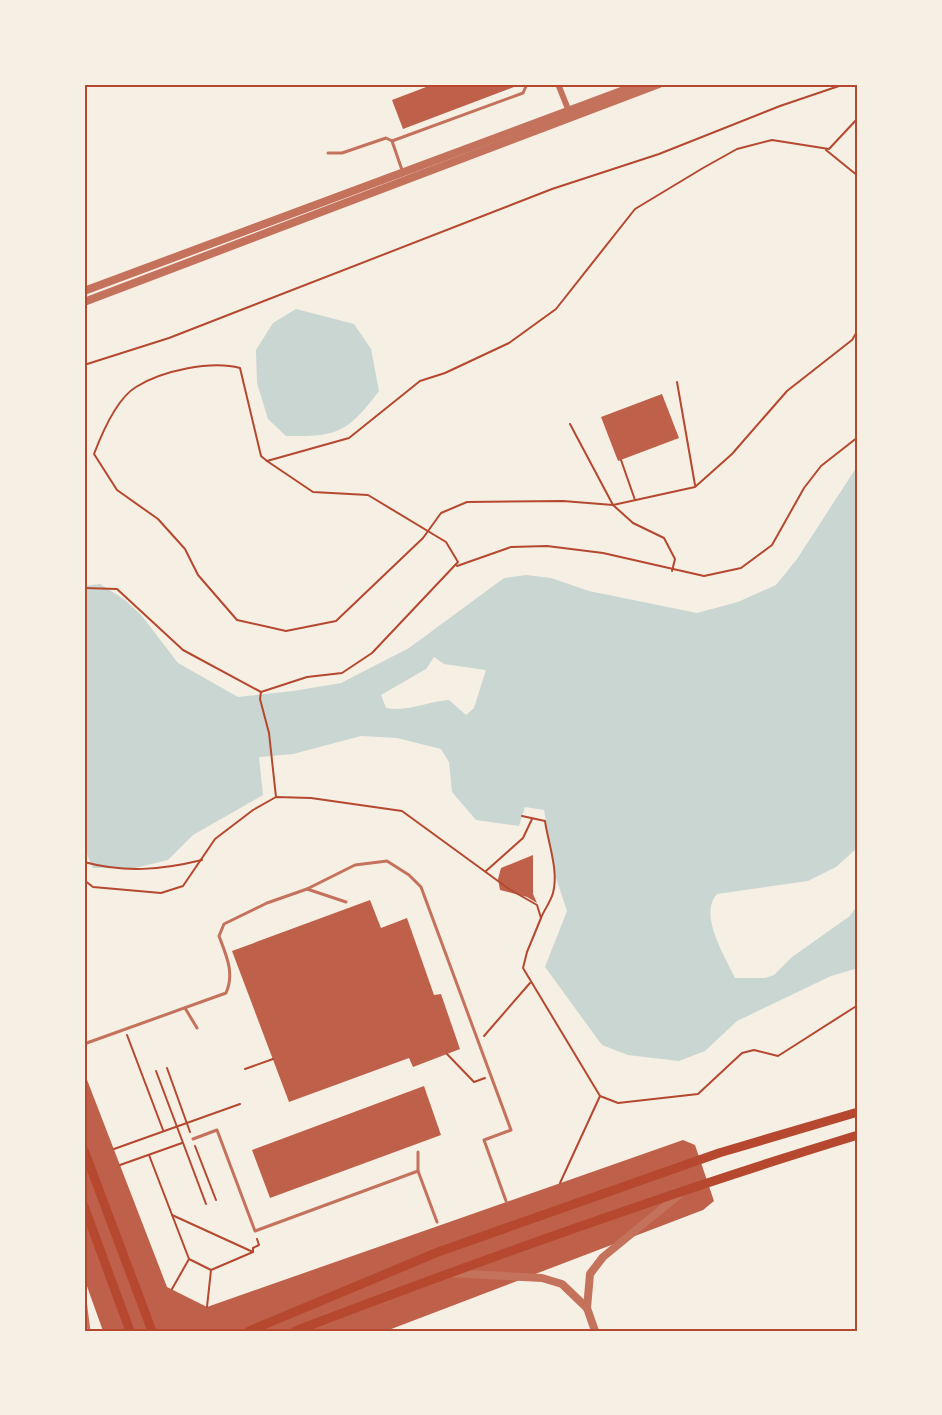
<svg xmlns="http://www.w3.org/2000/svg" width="942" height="1415" viewBox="0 0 942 1415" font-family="'IBM Plex Sans',sans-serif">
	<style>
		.water { fill: #c9d6d2; fill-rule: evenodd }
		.building { fill: #bf614a }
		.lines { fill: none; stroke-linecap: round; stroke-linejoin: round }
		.path { stroke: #b5482f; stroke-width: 2 }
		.service { stroke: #c5725c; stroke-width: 3 }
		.minor { stroke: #c5725c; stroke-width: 6 }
		.tertiary { stroke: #c5725c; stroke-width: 8 }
		.primary { stroke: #b5482f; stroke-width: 9 }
		.neatline { fill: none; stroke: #b5482f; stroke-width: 2 }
	</style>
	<rect width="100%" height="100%" fill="#f6efe4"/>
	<g class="water">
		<path d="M296,309L354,324L371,349L379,391C348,432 338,437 286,436L268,419L257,383L256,350L273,323Z"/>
		<path d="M858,465V847L836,867L808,881L717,894C698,915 725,956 735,978H765L774,975L792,957L850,916L858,904V968L831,976L737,1021L705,1051L679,1061L628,1055L602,1045L545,967L567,911L556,878L544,810L525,807L519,826L476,820L452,792L449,762L441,749L397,738L361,736L293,754L259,757L263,795L193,835L168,860L135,868H93L85,850L84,586L100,584L125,600L142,616L178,663L238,697L293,691L341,683L409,648L504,578L526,575L551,578L589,591L697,613L738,602L776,585L797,559ZM434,657L444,664L486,670L474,708L466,715L449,700C426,702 408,712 386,708L381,695L426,669Z"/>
	</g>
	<g class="building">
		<path d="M434,84H513L514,87L403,129L392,100Z"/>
		<path d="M662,394L679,438L618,461L601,417Z"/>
		<path d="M533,855V894L537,903L527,897L500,890L498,879L501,868Z"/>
		<path d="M370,900L381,928L407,918L434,995L441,994L460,1049L413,1067L409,1058L289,1102L232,951Z"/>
		<path d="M84,1072L167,1287L207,1307L683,1140L695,1145L714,1201L703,1210L386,1331H103L84,1278Z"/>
		<path d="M424,1086L441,1135L270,1198L252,1150Z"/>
	</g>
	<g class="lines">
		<g class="path">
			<path d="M826,150L858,176"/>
			<path d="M84,365L169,338L552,189L659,154L780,106L839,86H858"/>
			<path d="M677,382L695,485"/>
			<path d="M570,424L613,505L695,487L732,454L787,391L852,340L858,330"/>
			<path d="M621,460L635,500"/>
			<path d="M457,566L511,547L547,546L603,553L704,576L741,568L772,545L804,488L821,466L858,437"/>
			<path d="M672,571L675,559L664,538L633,523L613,505L563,501L467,502L441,513L423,538L336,621L286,631L237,620L198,575L185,549L158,519L117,490L94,454C102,433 116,399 136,387C161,371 211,360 240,368L261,456L267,461L349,438L420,381L445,373L509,343L556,309L635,209L703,168L737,149L772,140L829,149L858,118"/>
			<path d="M84,588L117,589L183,650L261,692L307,677L342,673L372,653L458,562L446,542L368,495L313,492L267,461"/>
			<path d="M261,692L260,699L269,733L276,797"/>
			<path d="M522,816L545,821C548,842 559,871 553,893C551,901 544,910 541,918"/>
			<path d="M84,862C125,873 161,870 202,860"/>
			<path d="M486,871L523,838L532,819"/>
			<path d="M84,880L93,887L161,893L183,886L215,839L253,810L276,797L311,798L402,811L509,889L537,905L541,918L527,952L523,968L600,1096L618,1103L698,1094L742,1053L754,1050L778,1056L858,1005"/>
			<path d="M127,1035L163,1130"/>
			<path d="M484,1036L530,983"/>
			<path d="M447,1054L474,1082L485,1078"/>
			<path d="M167,1068L190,1132"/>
			<path d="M245,1069L273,1059"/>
			<path d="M156,1071L206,1204"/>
			<path d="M195,1146L216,1200"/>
			<path d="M114,1149L240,1104"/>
			<path d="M149,1155L189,1259L172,1289"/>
			<path d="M120,1165L182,1143"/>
			<path d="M560,1183L600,1096"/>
			<path d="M172,1215L253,1252L211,1270"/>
			<path d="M253,1252V1248L259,1245L257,1239"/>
			<path d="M189,1259L211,1270L207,1307"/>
		</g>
		<g class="service">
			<path d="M392,141L402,170"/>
			<path d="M328,153H342L386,138L392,141L523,93L527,84"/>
			<path d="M307,889L355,865L387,861L409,875L421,887L511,1130L484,1140L506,1201"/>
			<path d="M185,1008L197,1028"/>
			<path d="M84,1044L226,993C235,973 226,955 219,936L224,924L267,903L307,889L346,902"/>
			<path d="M193,1139L217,1130L255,1231L418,1171L437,1222"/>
			<path d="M418,1171V1152"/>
			<path d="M84,1293L89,1331"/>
		</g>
		<path class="minor" d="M558,84L570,114"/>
		<g class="tertiary">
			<path d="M84,291L640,84"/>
			<path d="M84,302L659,84"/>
			<path d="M450,1273L542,1278L562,1284L587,1308L590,1274L603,1257L680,1194"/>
			<path d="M587,1308L595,1331"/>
		</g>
		<g class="primary">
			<path d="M84,1150L152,1331"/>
			<path d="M84,1206L130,1331"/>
			<path d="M249,1331L438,1252L719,1153L858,1112"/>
			<path d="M295,1331C481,1260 667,1193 858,1135"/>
		</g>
	</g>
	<rect width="942" height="1415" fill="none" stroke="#f6efe4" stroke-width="171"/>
	<rect x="86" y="86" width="770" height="1244" class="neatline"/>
</svg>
